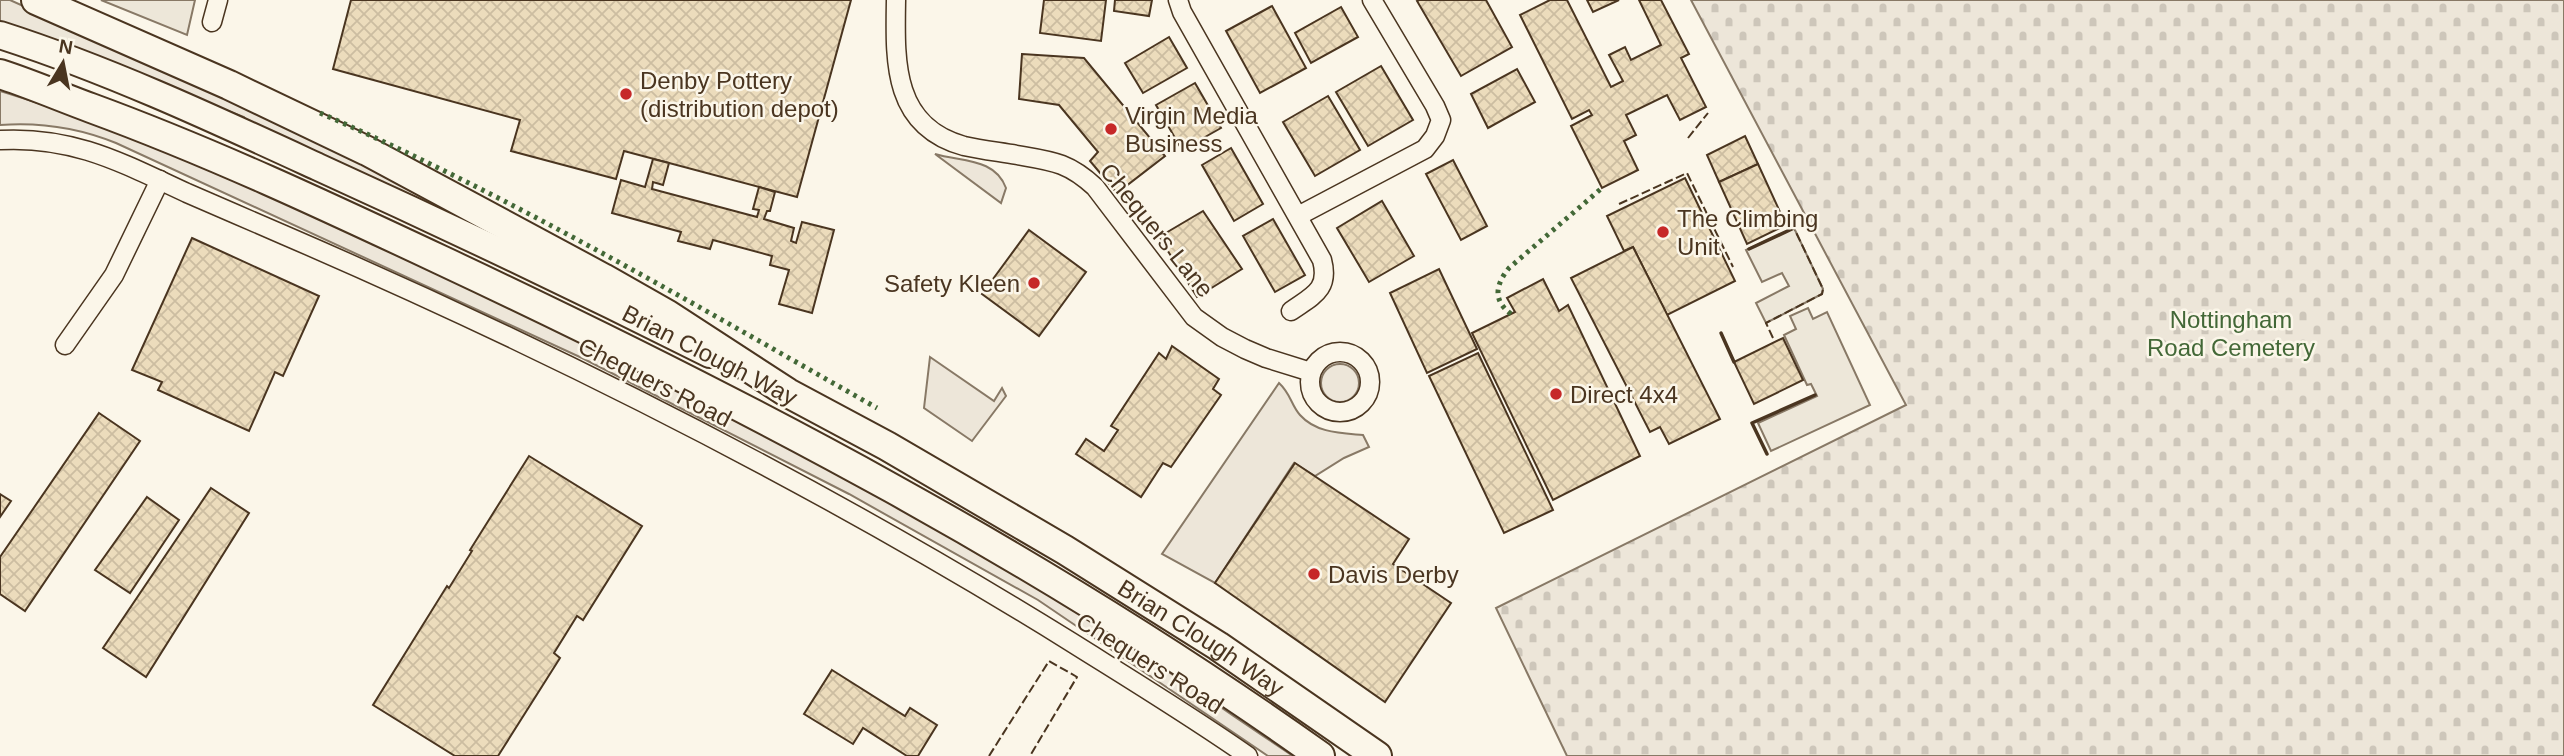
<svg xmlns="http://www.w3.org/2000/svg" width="2564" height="756" viewBox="0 0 2564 756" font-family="Arial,sans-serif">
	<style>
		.green { fill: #ede6d9; stroke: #887966; stroke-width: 2 }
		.cemetery { fill: url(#cemetery-stones); stroke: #887966; stroke-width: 2 }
		.parking { fill: #ede7d9; stroke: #887966; stroke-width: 2 }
		.building { fill: url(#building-cross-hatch); stroke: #4a3520; stroke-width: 2 }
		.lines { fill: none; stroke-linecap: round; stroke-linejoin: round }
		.minor-casing { stroke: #4a3520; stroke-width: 21 }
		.primary-casing { stroke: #4a3520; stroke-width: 30 }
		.trunk-casing { stroke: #4a3520; stroke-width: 32 }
		.minor { stroke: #fbf6e9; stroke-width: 18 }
		.primary { stroke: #fbf6e9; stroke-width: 26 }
		.trunk { stroke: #fbf6e9; stroke-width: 28 }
		.hedge { stroke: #436837; stroke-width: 5; stroke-dasharray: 3.5 5; stroke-linecap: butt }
		.fence { stroke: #4a3520; stroke-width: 2; stroke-dasharray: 9 3.5; stroke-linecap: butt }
		.wall { stroke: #4a3520; stroke-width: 3.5 }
		.poi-dot { fill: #c62828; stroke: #fbf6e9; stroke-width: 2.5 }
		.labels { text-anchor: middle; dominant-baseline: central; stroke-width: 5; stroke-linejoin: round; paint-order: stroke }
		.poi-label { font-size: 24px; fill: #4a3520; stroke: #fbf6e9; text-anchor: start }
		.street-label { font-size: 24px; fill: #4a3520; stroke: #fbf6e9 }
		.park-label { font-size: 24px; fill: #436837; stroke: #fbf6e9 }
	</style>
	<defs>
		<pattern id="cemetery-stones" width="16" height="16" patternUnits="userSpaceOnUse" patternTransform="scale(1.75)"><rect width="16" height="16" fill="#ede6d9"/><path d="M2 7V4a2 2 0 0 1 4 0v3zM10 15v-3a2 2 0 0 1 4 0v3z" fill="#cdc6ba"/></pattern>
		<pattern id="building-cross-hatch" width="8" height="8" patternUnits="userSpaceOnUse" patternTransform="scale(1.75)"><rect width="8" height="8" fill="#ecdcbc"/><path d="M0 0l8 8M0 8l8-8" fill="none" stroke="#ccbda1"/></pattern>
	</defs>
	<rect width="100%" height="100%" fill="#fbf6e9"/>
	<g class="green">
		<path d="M0,0H10L259,112L335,149L437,203L432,207L250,125L244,117L0,23Z"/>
		<path d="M0,91C154,138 300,209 446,277C646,372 845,472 1036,587C1124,640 1208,699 1293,756H1268L1038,600L849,494L582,358L116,143C79,128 39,122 0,125Z"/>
		<path d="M935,154C962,162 995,158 1006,188L1001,203Z"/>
		<path d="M930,357L994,401L1002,388L1006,396L972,441L924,408Z"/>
		<circle cx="1340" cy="383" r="19"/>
		<path d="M1279,383C1291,394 1291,405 1300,415C1316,433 1341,433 1363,435L1369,447L1344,458L1315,476L1294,463L1215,583L1162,554Z"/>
	</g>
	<path class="cemetery" d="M1691,0H2564V756H1567L1496,608L1906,405Z"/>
	<g class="parking">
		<path d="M101,0H195L187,35Z"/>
		<path d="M1794,228L1823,289L1822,294L1766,323L1756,303L1789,286L1782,273L1762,282L1746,250Z"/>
		<path d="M1808,308L1813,319L1827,312L1870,405L1771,451L1758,423L1817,396L1811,384L1807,385L1784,335L1796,329L1790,316Z"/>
	</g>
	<g class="building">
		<path d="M351,0H851L797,197L624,151L616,179L511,151L520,120L333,69Z"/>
		<path d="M1044,0H1106L1101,41L1040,33Z"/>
		<path d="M1115,0H1152L1149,16L1114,11Z"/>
		<path d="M1419,0H1486L1512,47L1461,76L1417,1Z"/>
		<path d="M1550,0H1567L1611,87L1623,81L1609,55L1625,47L1631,60L1661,45L1639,0H1661L1689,54L1681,58L1706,107L1680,120L1667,95L1626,115L1636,135L1624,141L1638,170L1602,188L1571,126L1592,115L1589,110L1572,119L1520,15Z"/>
		<path d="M1587,0H1619L1593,12Z"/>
		<path d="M1272,6L1306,68L1260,93L1226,31Z"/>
		<path d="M1341,7L1358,37L1311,63L1295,33Z"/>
		<path d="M1169,37L1187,68L1143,93L1125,63Z"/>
		<path d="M1022,54L1084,58L1165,156L1117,193L1090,161L1098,152L1059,105L1019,99Z"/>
		<path d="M1381,66L1413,120L1368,146L1336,92Z"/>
		<path d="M1517,69L1535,102L1488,128L1471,94Z"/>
		<path d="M1195,83L1221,128L1182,150L1156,105Z"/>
		<path d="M1328,96L1360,150L1315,176L1283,122Z"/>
		<path d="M1745,136L1758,164L1719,182L1707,155Z"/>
		<path d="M1231,148L1263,204L1234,221L1202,165Z"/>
		<path d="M653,159L669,163L663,185L653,182L652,189L757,217L759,210L753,209L759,187L775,192L770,211H767L764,219L794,228L791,241L796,243L802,222L834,230L812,313L779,304L789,270L770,265L772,256L713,240L710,249L678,241L681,232L612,213L621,180L645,187Z"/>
		<path d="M1453,160L1487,226L1461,240L1426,174Z"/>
		<path d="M1758,164L1786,225L1747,244L1719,182Z"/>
		<path d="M1685,178L1735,281L1667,315L1633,247L1624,251L1607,216Z"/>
		<path d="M1382,201L1414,256L1369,282L1337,228Z"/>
		<path d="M1203,211L1242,269L1197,297L1159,237Z"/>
		<path d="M1273,219L1305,275L1275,292L1243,236Z"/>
		<path d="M1029,230L1086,272L1039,336L982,294Z"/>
		<path d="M192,238L319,296L283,376L275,372L249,431L158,390L162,382L132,370Z"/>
		<path d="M1633,247L1720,419L1669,444L1660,427L1650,432L1571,278Z"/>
		<path d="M1439,269L1477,349L1427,373L1390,293Z"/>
		<path d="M1543,279L1559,311L1568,305L1640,456L1553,500L1472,333L1515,312L1507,298Z"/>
		<path d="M1783,338L1803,380L1754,404L1734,362Z"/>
		<path d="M1172,346L1219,379L1213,389L1221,395L1171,467L1163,463L1141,497L1076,454L1086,439L1104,451L1118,430L1111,426L1159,353L1166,359Z"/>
		<path d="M1478,353L1553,510L1504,533L1429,376Z"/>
		<path d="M99,413L140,441L25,611L0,594V557Z"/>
		<path d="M529,456L642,526L583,620L577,616L554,653L560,658L498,756H455L373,705L447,586L449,588L472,551L470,550Z"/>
		<path d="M1295,463L1409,539L1393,564L1451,603L1385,702L1215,583Z"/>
		<path d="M211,488L249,513L146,677L103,648Z"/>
		<path d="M0,494L11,501L0,517Z"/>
		<path d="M147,497L179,520L130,593L95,570Z"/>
		<path d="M832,670L905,716L910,708L937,725L918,756H907L863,728L853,744L804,714Z"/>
	</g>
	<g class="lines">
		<defs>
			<g id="minor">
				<path d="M896,0C895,61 892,126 964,146C982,150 1000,152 1017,155C1052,161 1068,162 1095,187L1194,317L1222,337L1245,349L1266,358L1311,372"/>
				<path d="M1178,0L1182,12L1322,260C1330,290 1312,296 1291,311"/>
				<path d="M212,22L218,0"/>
				<path d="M0,140C74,136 122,163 187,193C219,207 252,221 284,235C555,352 820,486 1071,642C1130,679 1191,716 1248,756"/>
				<path d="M1298,216L1425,149L1435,136L1441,120L1435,106L1372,0"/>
				<path d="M65,345L114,275L160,180"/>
				<circle cx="1340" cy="382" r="30"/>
			</g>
			<path id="primary" d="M0,35C109,70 214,119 318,167C450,227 580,289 710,354"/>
			<g id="trunk">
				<path id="s1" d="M36,0L229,85L367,151L603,278L668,315L788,393L887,446L1065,550L1218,646L1377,756"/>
				<path d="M0,74C31,84 61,97 91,108C211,152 326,206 441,260C746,403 1045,560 1320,756"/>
			</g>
		</defs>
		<use href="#minor" class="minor-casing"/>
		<use href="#primary" class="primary-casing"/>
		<use href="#trunk" class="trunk-casing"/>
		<use href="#minor" class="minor"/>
		<use href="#primary" class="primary"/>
		<use href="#trunk" class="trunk"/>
		<g class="hedge">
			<path d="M320,113C513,197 695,305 877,408"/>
			<path d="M1511,314C1492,300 1496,284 1509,268L1602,188"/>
		</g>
		<g class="fence">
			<path d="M1688,138L1708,113"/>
			<path d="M1619,204L1687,173L1733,267"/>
			<path d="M1773,338L1766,323L1822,294L1823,289L1794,228"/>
			<path d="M989,756L1049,661L1077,677L1030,756"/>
		</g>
		<g class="wall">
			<path d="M1749,249L1794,228"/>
			<path d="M1721,333L1734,362"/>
			<path d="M1767,454L1752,423L1815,395"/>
		</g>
	</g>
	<g class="poi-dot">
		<circle cx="626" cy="94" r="7"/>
		<circle cx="1111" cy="129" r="7"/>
		<circle cx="1663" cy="232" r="7"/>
		<circle cx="1034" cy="283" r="7"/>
		<circle cx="1556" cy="394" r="7"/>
		<circle cx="1314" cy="574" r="7"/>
	</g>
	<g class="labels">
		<g class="poi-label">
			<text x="640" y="80">Denby Pottery<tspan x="640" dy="28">(distribution depot)</tspan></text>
			<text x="1125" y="115">Virgin Media<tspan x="1125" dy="28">Business</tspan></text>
			<text x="1677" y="218">The Climbing<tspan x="1677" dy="28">Unit</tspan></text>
			<text x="1020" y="283" text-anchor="end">Safety Kleen</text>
			<text x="1570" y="394">Direct 4x4</text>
			<text x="1328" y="574">Davis Derby</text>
		</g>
		<g class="street-label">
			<text transform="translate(1157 230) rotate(51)">Chequers Lane</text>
			<text transform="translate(710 355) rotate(27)">Brian Clough Way</text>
			<text transform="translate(655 382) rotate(27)">Chequers Road</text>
			<text stroke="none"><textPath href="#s1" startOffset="1330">Brian Clough Way</textPath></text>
			<text transform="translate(1150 663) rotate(32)">Chequers Road</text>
		</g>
		<g class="park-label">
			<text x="2231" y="319">Nottingham<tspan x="2231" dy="28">Road Cemetery</tspan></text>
		</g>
	</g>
	<g transform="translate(63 63) rotate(10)" stroke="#fbf6e9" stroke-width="5" paint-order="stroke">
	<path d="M0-5L12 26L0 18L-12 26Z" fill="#4a3520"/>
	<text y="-10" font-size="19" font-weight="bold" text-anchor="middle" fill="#4a3520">N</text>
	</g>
</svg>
